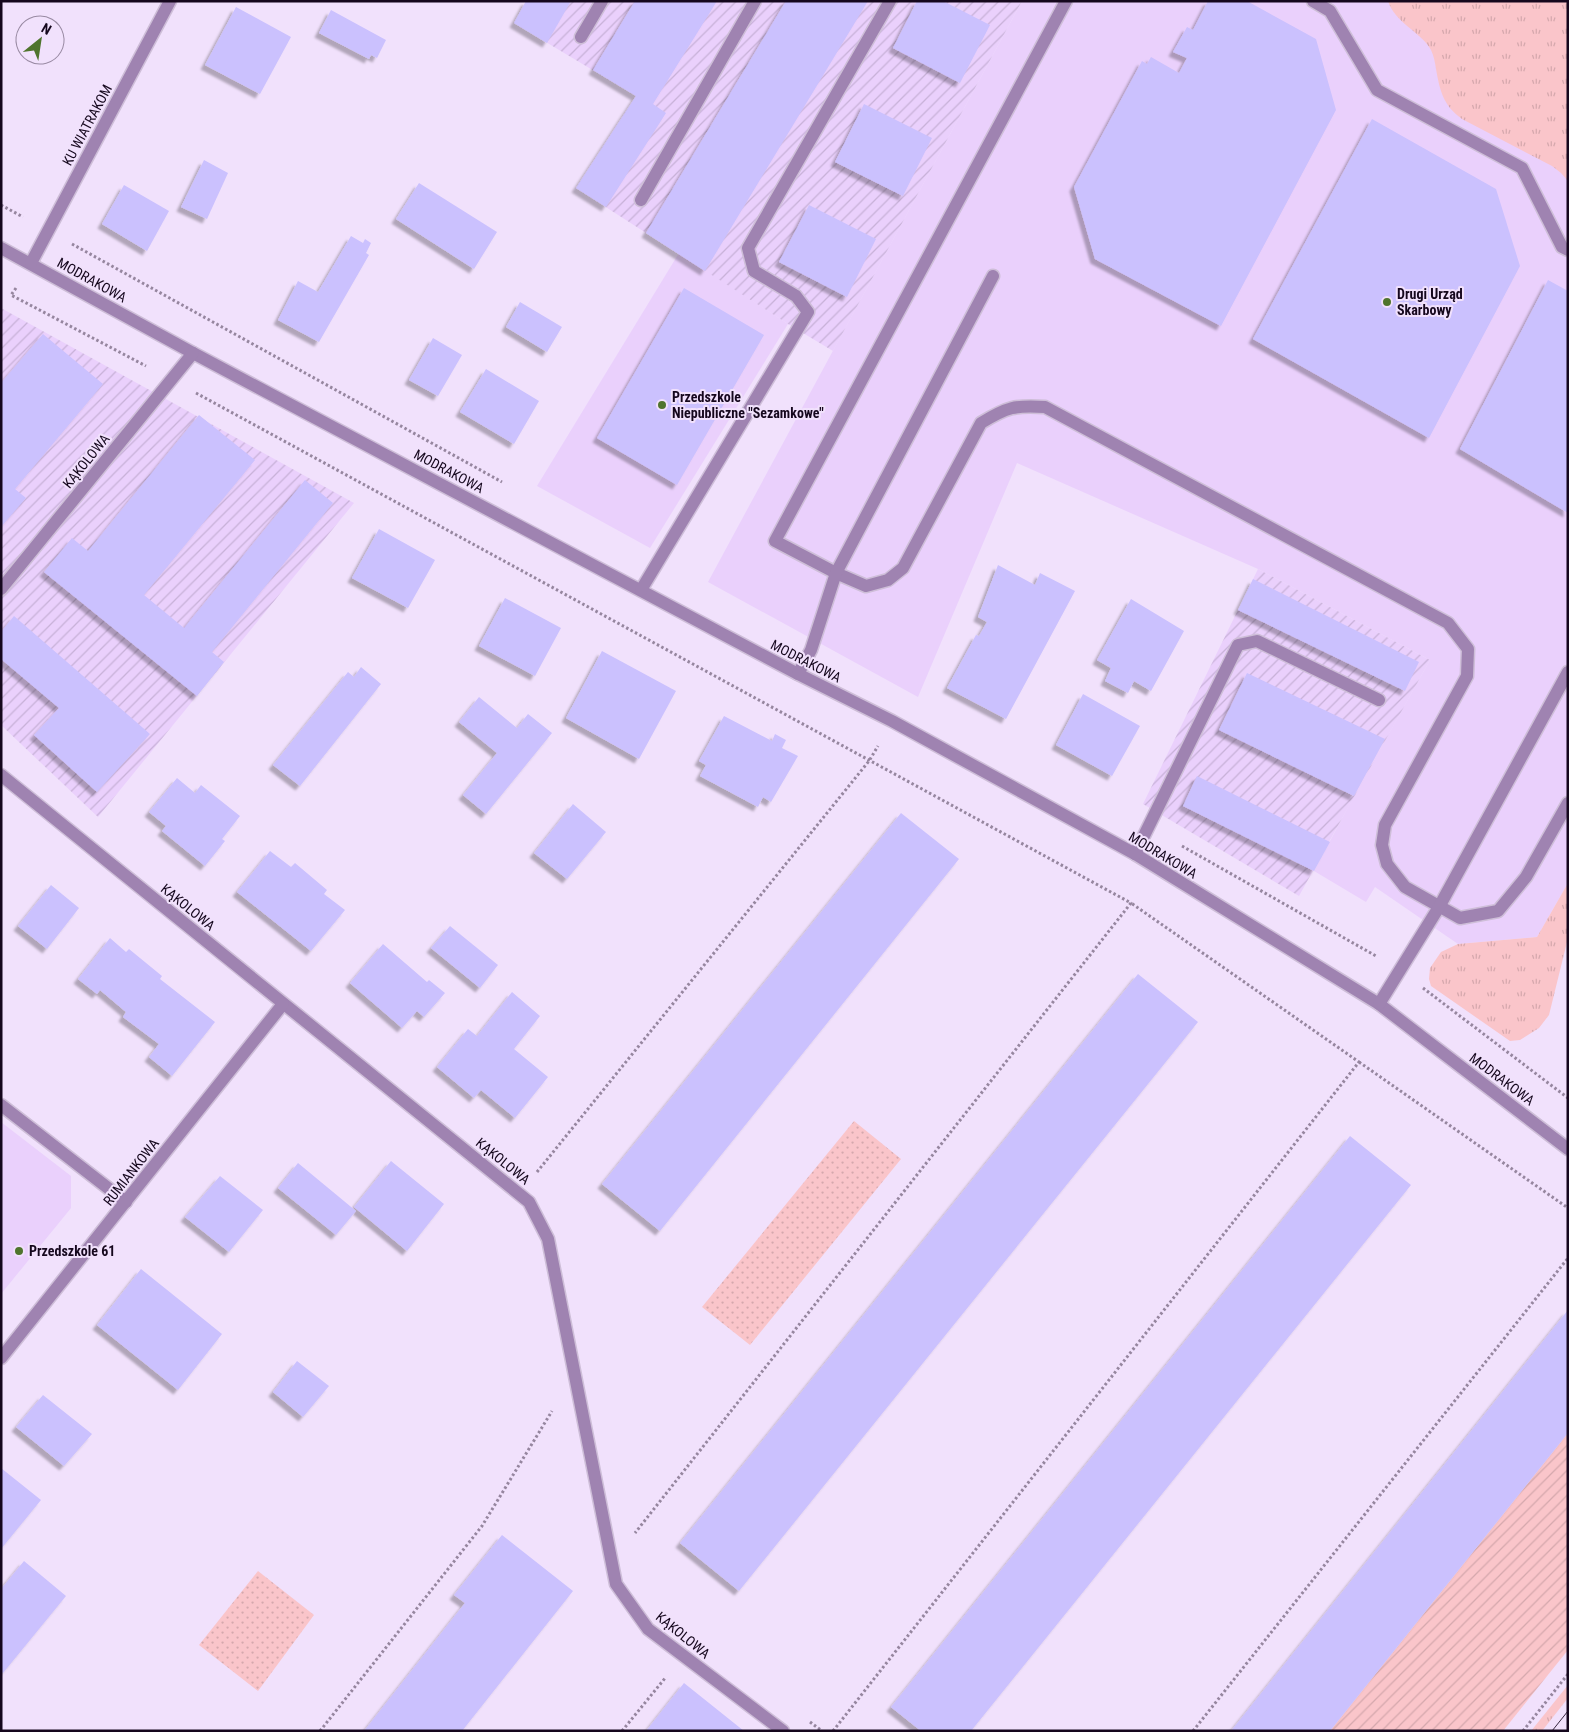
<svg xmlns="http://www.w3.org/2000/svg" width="1569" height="1732" font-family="'Roboto Condensed',sans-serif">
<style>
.built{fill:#ead0fc}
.industrial{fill:url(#industrial-furrows)}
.grass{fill:url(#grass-tufts)}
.park{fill:url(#park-dots)}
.garden{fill:url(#garden-furrows)}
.building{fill:#cbc1fe;filter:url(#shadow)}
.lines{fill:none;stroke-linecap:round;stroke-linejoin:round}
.minor-casing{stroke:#cebed8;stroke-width:15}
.path{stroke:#96869f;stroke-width:3;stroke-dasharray:2.5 2.5;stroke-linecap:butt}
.minor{stroke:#9f83b1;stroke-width:12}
.tram{stroke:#36283f;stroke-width:1}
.poi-dot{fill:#4f742d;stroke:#f1e1fc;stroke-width:2}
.labels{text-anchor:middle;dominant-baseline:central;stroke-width:4;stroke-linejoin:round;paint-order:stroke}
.street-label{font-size:14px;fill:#15071d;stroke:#f1e1fc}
.poi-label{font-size:14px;font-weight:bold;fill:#15071d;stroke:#f1e1fc;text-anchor:start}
</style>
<defs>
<pattern id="industrial-furrows" width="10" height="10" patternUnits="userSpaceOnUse" patternTransform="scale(1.25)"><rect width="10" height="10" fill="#ead0fc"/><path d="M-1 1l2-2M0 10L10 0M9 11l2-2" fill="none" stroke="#c8b1d8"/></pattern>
<pattern id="grass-tufts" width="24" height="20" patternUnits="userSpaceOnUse" patternTransform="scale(1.25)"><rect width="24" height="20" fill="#fac5ca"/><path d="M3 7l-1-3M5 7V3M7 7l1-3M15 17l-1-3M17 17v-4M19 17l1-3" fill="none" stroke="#d5a8ad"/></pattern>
<pattern id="park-dots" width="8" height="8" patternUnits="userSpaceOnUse" patternTransform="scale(1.25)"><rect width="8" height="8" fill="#fac5ca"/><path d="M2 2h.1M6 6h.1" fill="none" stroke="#d5a8ad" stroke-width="1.8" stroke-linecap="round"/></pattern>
<pattern id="garden-furrows" width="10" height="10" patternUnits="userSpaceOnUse" patternTransform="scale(1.25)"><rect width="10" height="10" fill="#fac5ca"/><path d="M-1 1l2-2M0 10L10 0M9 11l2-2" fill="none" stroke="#d5a8ad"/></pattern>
<filter id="shadow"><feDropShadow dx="-4.5" dy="4.5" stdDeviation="1" flood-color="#0004"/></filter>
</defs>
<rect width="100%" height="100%" fill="#f1e1fc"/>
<g class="built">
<path d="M 1022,1 L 1568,2 L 1568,883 L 1537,937 L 1458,944 L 1375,887 L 1366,902 L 1314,871 L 1354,796 L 1430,660 L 1258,569 L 1017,463 L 918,697 L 708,582 Z"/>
<path d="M 679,253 L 788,324 L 650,548 L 537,486 Z"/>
<path d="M 1,1122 L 71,1176 L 71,1208 L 1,1294 Z"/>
</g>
<g class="industrial">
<path d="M 526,1 L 1022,1 L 833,351 L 788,324 L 576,188 L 636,96 L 514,23 Z"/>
<path d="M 1,308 L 354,503 L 98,817 L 1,725 Z"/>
<path d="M 1258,569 L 1430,660 L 1299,896 L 1143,804 Z"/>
</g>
<g class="grass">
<path d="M 1388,1 L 1568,2 L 1568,181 L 1561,173 L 1552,166 L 1462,119 C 1443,105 1440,91 1436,69 C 1435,63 1434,56 1431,50 C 1420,31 1395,23 1388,1 Z"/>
<path d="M 1568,883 L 1568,938 L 1549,1015 L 1539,1028 L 1520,1040 L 1510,1041 L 1431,986 L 1429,979 L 1430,968 L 1441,952 L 1458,944 L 1537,937 Z"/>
<path d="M 1568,1685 L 1568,1698 L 1542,1731 L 1531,1731 Z"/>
</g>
<g class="park">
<path d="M 854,1121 L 901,1159 L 750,1345 L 702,1307 Z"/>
<path d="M 258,1571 L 314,1615 L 258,1691 L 199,1645 Z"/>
</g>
<path class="garden" d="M 1568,1433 L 1568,1650 L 1503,1731 L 1330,1731 Z"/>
<g class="building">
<path d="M 526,1 L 571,1 L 547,43 L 514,23 Z"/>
<path d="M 635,1 L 717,1 L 653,104 L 666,113 L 606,207 L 576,188 L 636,96 L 593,70 Z"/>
<path d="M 786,1 L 868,1 L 705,271 L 646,233 Z"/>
<path d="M 917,1 L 943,1 L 990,25 L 960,83 L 893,48 Z"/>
<path d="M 1208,1 L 1247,1 L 1316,39 L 1336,110 L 1221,326 L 1095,259 L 1074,187 L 1142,61 L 1147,64 L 1151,57 L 1179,73 L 1187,58 L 1173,52 L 1187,27 L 1193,30 Z"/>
<path d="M 236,7 L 291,37 L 260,94 L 205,65 Z"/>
<path d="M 331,10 L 386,40 L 377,58 L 371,55 L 369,59 L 319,33 Z"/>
<path d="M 864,104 L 932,138 L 903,196 L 835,162 Z"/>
<path d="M 1372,119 L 1496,189 L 1520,266 L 1429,438 L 1253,339 Z"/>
<path d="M 204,160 L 228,173 L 207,219 L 181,207 Z"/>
<path d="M 419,183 L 497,232 L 474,269 L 396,219 Z"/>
<path d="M 124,185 L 169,211 L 147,251 L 102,224 Z"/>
<path d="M 809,205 L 876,239 L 847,297 L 779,262 Z"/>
<path d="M 351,236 L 363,243 L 365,239 L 371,243 L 366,253 L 369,255 L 319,342 L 278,320 L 298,281 L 318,292 Z"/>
<path d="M 1548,280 L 1568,291 L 1568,513 L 1460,449 Z"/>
<path d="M 684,288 L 764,335 L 677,485 L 597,438 Z"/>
<path d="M 520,302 L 562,327 L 547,352 L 506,327 Z"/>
<path d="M 43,334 L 103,384 L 15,489 L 26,498 L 1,527 L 1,383 Z"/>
<path d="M 433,338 L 462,355 L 438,396 L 409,380 Z"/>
<path d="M 486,369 L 539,401 L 514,444 L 460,412 Z"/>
<path d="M 199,415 L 255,460 L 144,595 L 184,628 L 305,480 L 333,503 L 212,652 L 224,662 L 197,696 L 44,572 L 72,538 L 88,551 Z"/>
<path d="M 379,529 L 435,560 L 408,608 L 352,578 Z"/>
<path d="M 998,565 L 1035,585 L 1040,573 L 1075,591 L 1006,719 L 947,688 L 976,635 L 979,636 L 987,622 L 978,617 Z"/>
<path d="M 1253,579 L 1419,662 L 1405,691 L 1238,610 Z"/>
<path d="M 505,598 L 561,628 L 535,676 L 479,646 Z"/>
<path d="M 1131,599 L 1184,631 L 1151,691 L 1134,681 L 1128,693 L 1105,681 L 1111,668 L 1097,660 Z"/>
<path d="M 14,616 L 150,734 L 97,792 L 34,735 L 59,708 L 1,659 L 1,632 Z"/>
<path d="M 602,651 L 676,691 L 639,759 L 566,718 Z"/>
<path d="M 361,667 L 381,684 L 300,786 L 273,765 L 348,672 L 354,677 Z"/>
<path d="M 1247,673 L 1385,739 L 1354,796 L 1219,730 Z"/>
<path d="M 1083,694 L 1140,726 L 1112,776 L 1056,745 Z"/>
<path d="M 479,697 L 517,728 L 528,714 L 552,733 L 486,814 L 463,795 L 497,753 L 459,722 Z"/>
<path d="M 724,716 L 772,741 L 775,734 L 786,740 L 782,748 L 798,756 L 771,802 L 763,797 L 758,807 L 700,776 L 706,765 L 699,761 Z"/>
<path d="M 1197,776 L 1330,842 L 1314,871 L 1183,806 Z"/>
<path d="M 177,778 L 195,793 L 201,785 L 240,816 L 222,839 L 225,841 L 205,866 L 162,831 L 166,826 L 149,812 Z"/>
<path d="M 573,804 L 606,832 L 567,879 L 534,853 Z"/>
<path d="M 901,813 L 959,859 L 660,1231 L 602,1184 Z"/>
<path d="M 270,851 L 291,867 L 295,863 L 327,890 L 324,894 L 345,910 L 311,951 L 237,892 Z"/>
<path d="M 51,885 L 79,908 L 47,949 L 18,926 Z"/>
<path d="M 450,926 L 498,965 L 480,988 L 431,948 Z"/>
<path d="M 110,938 L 126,952 L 129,949 L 162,976 L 160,979 L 215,1022 L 172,1076 L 149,1057 L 159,1044 L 123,1017 L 126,1012 L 100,990 L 97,994 L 78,979 Z"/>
<path d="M 383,944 L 427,982 L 429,980 L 445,993 L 424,1017 L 417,1011 L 402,1028 L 350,983 Z"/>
<path d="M 1138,974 L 1198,1022 L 739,1591 L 680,1543 Z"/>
<path d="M 512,992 L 540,1016 L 514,1049 L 548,1077 L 515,1118 L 481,1090 L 474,1098 L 437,1067 L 468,1029 L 477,1036 Z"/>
<path d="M 1350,1136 L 1411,1185 L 971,1731 L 921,1731 L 891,1707 Z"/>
<path d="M 391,1161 L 444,1204 L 407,1251 L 354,1207 Z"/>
<path d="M 298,1163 L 356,1211 L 336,1235 L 278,1188 Z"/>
<path d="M 220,1176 L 263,1210 L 229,1252 L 185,1217 Z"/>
<path d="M 141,1269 L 222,1334 L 178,1390 L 97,1325 Z"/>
<path d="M 1568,1310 L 1568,1433 L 1330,1731 L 1231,1731 Z"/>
<path d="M 297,1361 L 329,1386 L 303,1417 L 273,1392 Z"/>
<path d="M 43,1395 L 92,1434 L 64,1466 L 16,1427 Z"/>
<path d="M 1,1468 L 41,1500 L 1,1549 Z"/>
<path d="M 502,1535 L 573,1591 L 462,1731 L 364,1731 L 465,1603 L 454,1595 Z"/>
<path d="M 24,1561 L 66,1596 L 3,1673 L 1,1672 L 1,1589 Z"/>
<path d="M 684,1683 L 744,1731 L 646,1731 Z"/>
</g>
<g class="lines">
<defs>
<g id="minor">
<path d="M 1066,1 L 775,541 L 836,573 L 866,586 L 888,580 L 903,568 L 981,423 C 1007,407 1015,405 1045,407 L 1448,623 L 1468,649 L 1467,676 L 1385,825 L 1382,845 L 1387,864 L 1405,887 L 1460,918 L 1498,911 L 1526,877 L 1568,803"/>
<path d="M 1313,1 L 1330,11 L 1377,90 L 1522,168 L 1562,247 L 1568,250"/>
<path d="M 581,37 L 602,1"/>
<path d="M 641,200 L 755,1"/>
<path d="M 1,248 L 193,353 L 798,674 L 892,721 L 1135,854 L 1379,1004 L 1568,1149"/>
<path d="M 31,263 L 170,1"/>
<path d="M 1,589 L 193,353"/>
<path d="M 641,590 L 808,312 L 796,296 L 754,271 L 748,248 L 890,1"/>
<path d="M 798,674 L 811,650 L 836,573 L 993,276"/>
<path d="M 1,775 L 529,1202 L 548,1239 L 616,1584 L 648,1629 L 783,1731"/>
<path d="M 1135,854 L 1238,645 L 1257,641 L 1379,700"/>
<path d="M 1379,1004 L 1439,907 L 1568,672"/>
<path d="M 1,1105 L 126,1202"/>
<path d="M 1,1358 L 283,1004"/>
</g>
</defs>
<use href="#minor" class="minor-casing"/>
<g class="path">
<path d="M 1,205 L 23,217"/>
<path d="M 72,244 L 502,482"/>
<path d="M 16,288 L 11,295 L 146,366"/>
<path d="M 196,393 L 1131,903 L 635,1533"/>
<path d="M 1182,846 L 1376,956"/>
<path d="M 1423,988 L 1568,1098"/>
<path d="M 1359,1062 L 1568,1208"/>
<path d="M 537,1172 L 869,761 L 878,746"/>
<path d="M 810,1722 L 822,1731"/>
<path d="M 320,1731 L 482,1526 L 552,1411"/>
<path d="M 622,1731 L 666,1677"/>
<path d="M 833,1731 L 1359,1062 L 1131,903"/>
<path d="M 1193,1731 L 1568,1258"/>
<path d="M 1523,1731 L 1568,1674"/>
</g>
<use href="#minor" class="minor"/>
<path class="tram" d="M 1552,1731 L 1568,1711"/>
</g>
<g class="poi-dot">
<circle cx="1387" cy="302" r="5"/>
<circle cx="662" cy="405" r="5"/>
<circle cx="19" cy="1251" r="5"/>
</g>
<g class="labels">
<g class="street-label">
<text transform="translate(87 125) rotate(-62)">KU WIATRAKOM</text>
<text transform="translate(92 280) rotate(29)">MODRAKOWA</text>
<text transform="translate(86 461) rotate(-51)">KĄKOLOWA</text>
<text transform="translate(449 471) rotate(28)">MODRAKOWA</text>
<text transform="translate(806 661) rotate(27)">MODRAKOWA</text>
<text transform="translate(1163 855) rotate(31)">MODRAKOWA</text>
<text transform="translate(188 907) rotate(39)">KĄKOLOWA</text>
<text transform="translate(1502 1079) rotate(37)">MODRAKOWA</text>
<text transform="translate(503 1161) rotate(39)">KĄKOLOWA</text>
<text transform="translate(131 1172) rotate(-52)">RUMIANKOWA</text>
<text transform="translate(683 1635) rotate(39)">KĄKOLOWA</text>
</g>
<g class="poi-label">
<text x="1397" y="294">Drugi Urząd<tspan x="1397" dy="16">Skarbowy</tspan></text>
<text x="672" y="397">Przedszkole<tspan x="672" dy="16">Niepubliczne "Sezamkowe"</tspan></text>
<text x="29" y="1251">Przedszkole 61</text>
</g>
</g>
<rect width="1569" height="1732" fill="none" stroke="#15071d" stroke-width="5"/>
<g transform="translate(40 40) rotate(30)"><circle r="24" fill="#f1e1fc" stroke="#998aa3"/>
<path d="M0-4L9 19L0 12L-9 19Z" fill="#4f742d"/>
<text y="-8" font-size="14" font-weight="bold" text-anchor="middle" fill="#15071d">N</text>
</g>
</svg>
